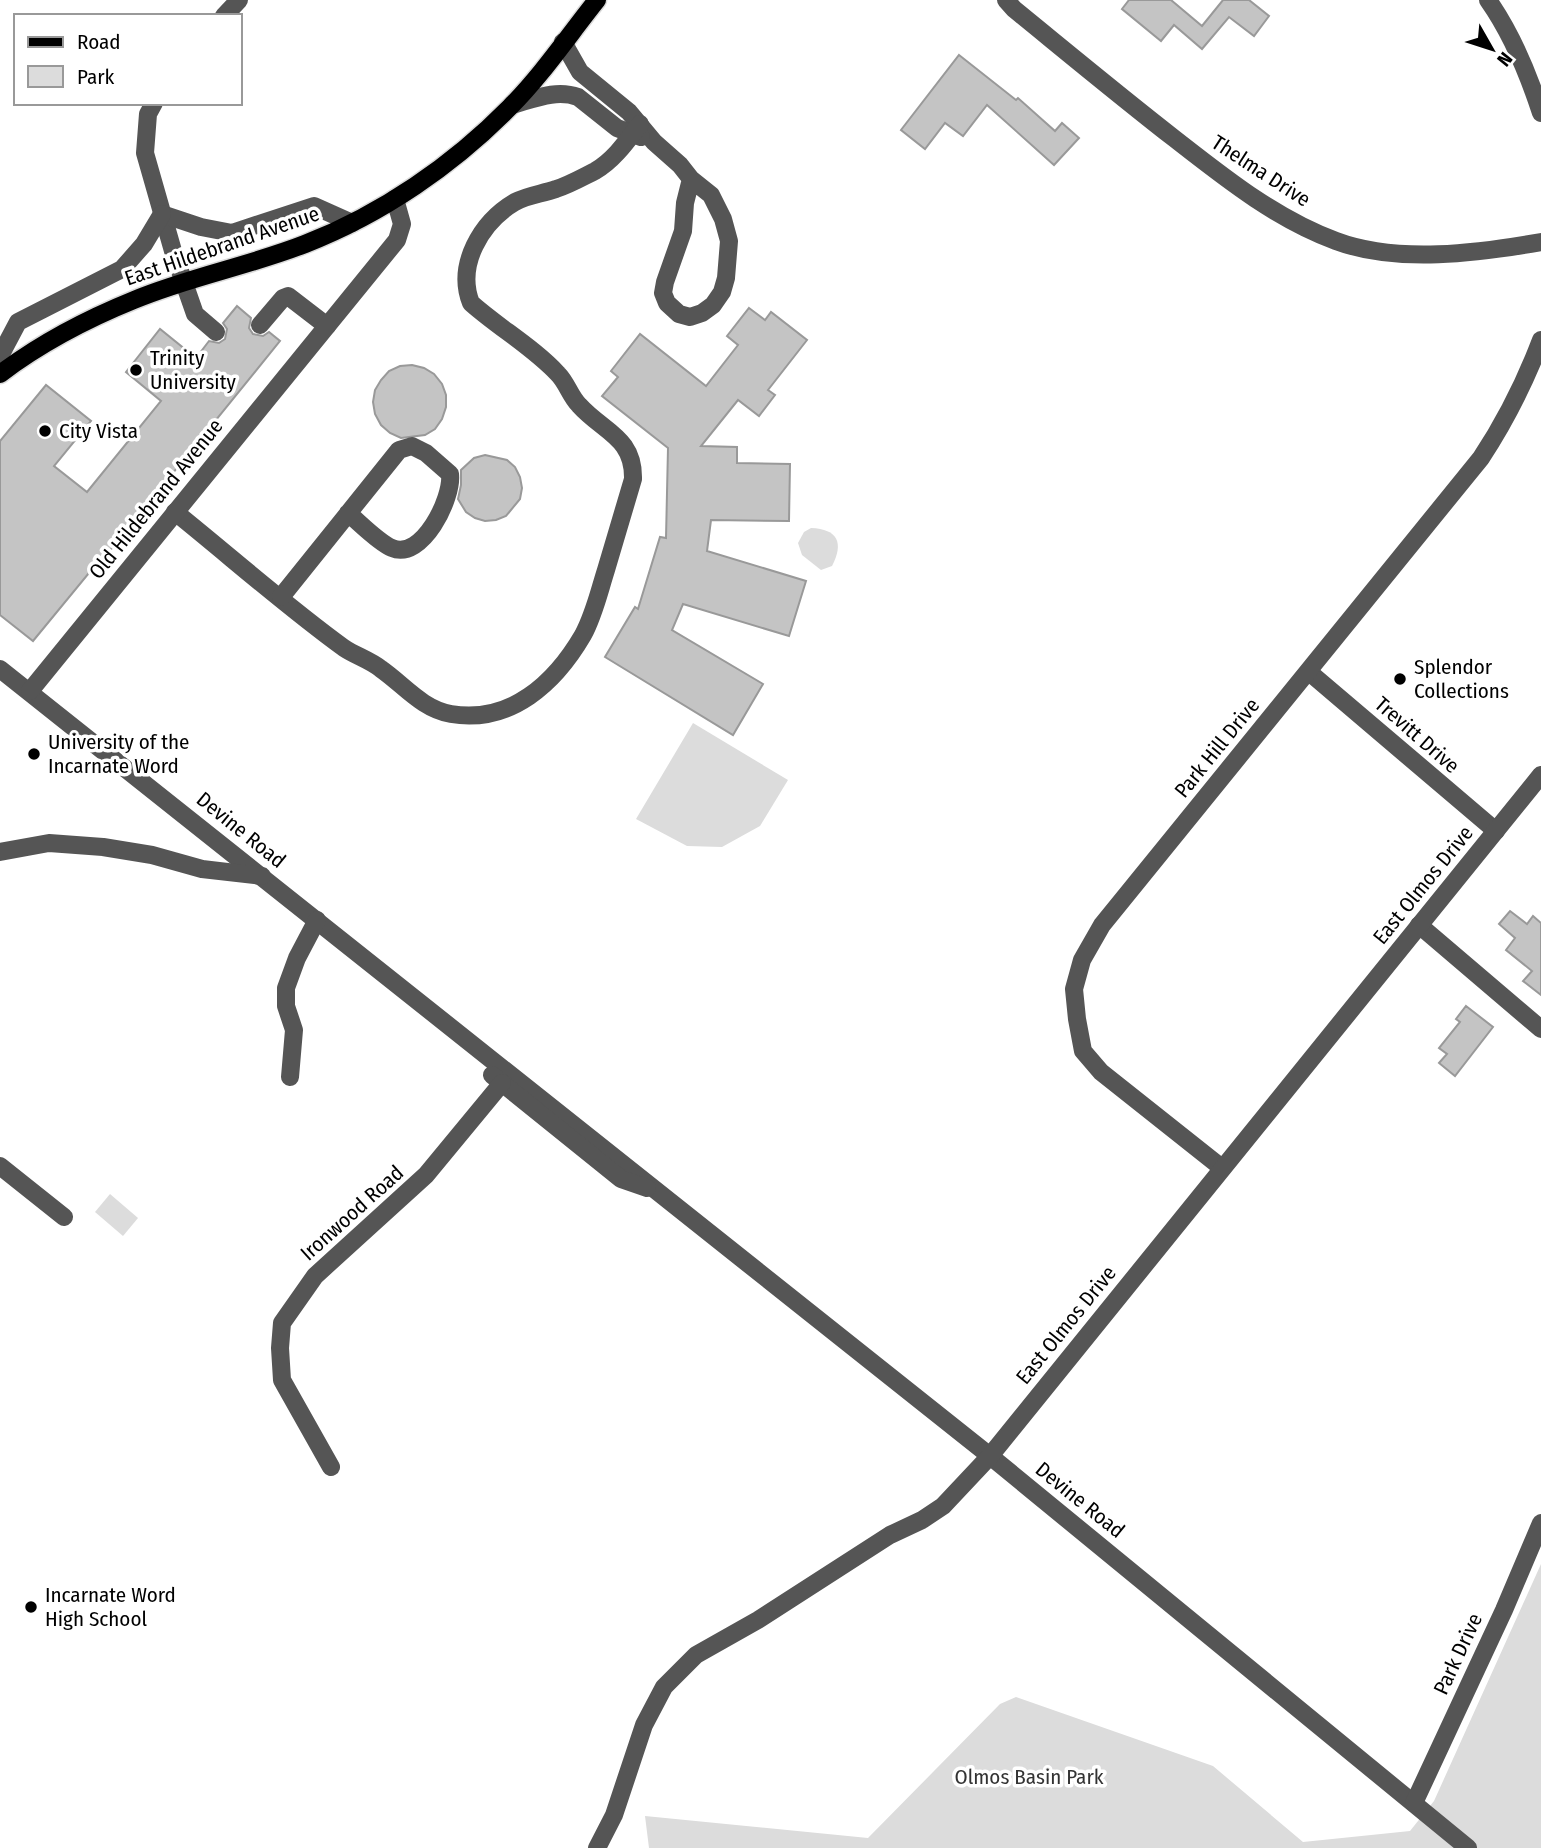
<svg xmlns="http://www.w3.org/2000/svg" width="1541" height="1848" font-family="'Fira Sans Condensed',sans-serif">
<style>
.green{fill:#dcdcdc}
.building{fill:#c4c4c4;stroke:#999;stroke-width:2}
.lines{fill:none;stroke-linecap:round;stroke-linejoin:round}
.major-casing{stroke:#dbdbdb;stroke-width:21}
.minor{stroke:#555;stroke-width:18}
.major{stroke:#000;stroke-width:18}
.poi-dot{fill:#000;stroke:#fff;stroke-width:2.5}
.labels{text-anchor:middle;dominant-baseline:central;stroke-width:7;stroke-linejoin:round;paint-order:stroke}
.street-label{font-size:21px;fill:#000;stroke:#fff}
.poi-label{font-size:21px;fill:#000;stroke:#fff;text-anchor:start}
.park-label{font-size:21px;fill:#333;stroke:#fff}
</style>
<rect width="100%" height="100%" fill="#fff"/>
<g class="green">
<path d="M 811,528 C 838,529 844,543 832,566 L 821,570 L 802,555 L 798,543 L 804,532 Z"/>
<path d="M 693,723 L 788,780 L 760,826 L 722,847 L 687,846 L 636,819 Z"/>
<path d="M 110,1194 L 138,1218 L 123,1236 L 95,1212 Z"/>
<path d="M 1541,1564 L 1541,1848 L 649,1848 L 645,1816 L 868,1838 L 1000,1704 L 1016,1697 L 1213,1766 L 1303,1842 L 1410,1831 L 1434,1801 Z"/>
</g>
<g class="building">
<path d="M 1129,0 L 1171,0 L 1202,26 L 1223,0 L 1249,0 L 1269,16 L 1254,36 L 1229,17 L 1202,49 L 1174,25 L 1161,41 L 1122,9 Z"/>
<path d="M 959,55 L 1016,100 L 1018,98 L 1055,131 L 1062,123 L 1079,138 L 1054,165 L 987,105 L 963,136 L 945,123 L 925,149 L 901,130 Z"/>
<path d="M 237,306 L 251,318 L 249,328 L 253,334 L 263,336 L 269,332 L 280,341 L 95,569 L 93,568 L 33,641 L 0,615 L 0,441 L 46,385 L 91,421 L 54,466 L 87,492 L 161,401 L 126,372 L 160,329 L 196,358 L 209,341 L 219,343 L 225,339 L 227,329 L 223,323 Z"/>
<path d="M 749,308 L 765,320 L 771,312 L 807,340 L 768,390 L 775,395 L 759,416 L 738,400 L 701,446 L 737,447 L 737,463 L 790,464 L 789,521 L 711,520 L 707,551 L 806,581 L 789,636 L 683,604 L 672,630 L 763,684 L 733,735 L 605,657 L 635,607 L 638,609 L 660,537 L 666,538 L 668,448 L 602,396 L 618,377 L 611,371 L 640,334 L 706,386 L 738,345 L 727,336 Z"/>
<path d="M 412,365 L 424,368 L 434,374 L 442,384 L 446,395 L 446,407 L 442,419 L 435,429 L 425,435 L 401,438 L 390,433 L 381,425 L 375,414 L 373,402 L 375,390 L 381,380 L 389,371 L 400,366 Z"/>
<path d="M 485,455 L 507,460 L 515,467 L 520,477 L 522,488 L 520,499 L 506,516 L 496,520 L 485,521 L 475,518 L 466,512 L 458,499 L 461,485 L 461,470 L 474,458 Z"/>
<path d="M 1510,911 L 1527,924 L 1533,916 L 1541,923 L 1541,995 L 1523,981 L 1532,971 L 1506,950 L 1515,938 L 1499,924 Z"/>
<path d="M 1466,1006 L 1493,1027 L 1455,1076 L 1439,1063 L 1447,1054 L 1439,1048 L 1460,1022 L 1456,1019 Z"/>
</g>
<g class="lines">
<defs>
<path id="major" d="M 0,374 C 41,343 87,319 134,300 C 189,277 249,266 305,244 C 382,214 453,165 510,107 C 542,75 569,35 597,0"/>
</defs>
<use href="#major" class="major-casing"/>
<g class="minor">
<path d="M 1006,0 L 1014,9 C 1068,53 1121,97 1175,139 C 1225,178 1276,219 1336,241 C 1397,264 1479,253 1541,242"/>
<path d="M 1488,0 C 1512,34 1528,73 1541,113"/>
<path d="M 224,16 L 239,0"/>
<path d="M 563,42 L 580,72 L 629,112 L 654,142 L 680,165 L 691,179 L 711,195 L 723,219 L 729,241 L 726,278 L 722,292 L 713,305 L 702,313 L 690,317 L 679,314 L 667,303 L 663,293 L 665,282 L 683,231 L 685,203 L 691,179"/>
<path d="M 154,103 L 148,114 L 145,153 L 173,251 L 195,314 L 216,332"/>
<path d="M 512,105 C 534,99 556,89 578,97 L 617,128 L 641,137"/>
<path d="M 162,214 L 201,227 L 232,233 L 314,206 L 352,223"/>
<path d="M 260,325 L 283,298 L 288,296 L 327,326"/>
<path d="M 0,356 L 18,322 L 122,269 L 144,244 L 162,214"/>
<path d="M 175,512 C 231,557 286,606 344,648 C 356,656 370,660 381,669 C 404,685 422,709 451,714 C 511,724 555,683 583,635 C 594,615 599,592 606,570 C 615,540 624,509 633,479 C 634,437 603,432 579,405 C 570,396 567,383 558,374 C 533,347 499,328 471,303 C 456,265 481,222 515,202 C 528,195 542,194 556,189 C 569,185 583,177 595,171 C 614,160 627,141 640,124"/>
<path d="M 281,597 L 399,450 L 412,446 L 426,453 L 450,474 C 453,498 422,561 392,548 C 378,542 360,523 348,513"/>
<path d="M 0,669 L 990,1456 L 1468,1848"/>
<path d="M 1309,672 L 1496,831"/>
<path d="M 30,691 L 397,240 L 402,224 L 395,199"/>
<path d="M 0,852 L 49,843 L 103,847 L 152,855 L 202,869 L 262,876"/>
<path d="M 1419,925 L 1541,1029"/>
<path d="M 492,1075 L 621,1179 L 647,1188"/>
<path d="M 290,1077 L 294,1030 L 286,1006 L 286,988 L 297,958 L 317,920"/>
<path d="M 0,1166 L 64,1217"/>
<path d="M 1222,1168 L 1101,1072 L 1083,1051 L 1077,1019 L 1074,989 L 1082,960 L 1102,925 L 1481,458 C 1506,420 1525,382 1541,340"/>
<path d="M 331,1467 L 282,1380 L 280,1348 L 282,1323 L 315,1276 L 426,1175 L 502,1083"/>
<path d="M 1414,1803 L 1504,1610 L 1541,1523"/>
<path d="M 597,1848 L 614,1815 L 644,1725 L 664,1687 L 696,1655 L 758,1620 L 890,1535 L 922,1520 L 943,1506 L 990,1456 L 1541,775"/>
</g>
<use href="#major" class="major"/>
</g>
<g class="poi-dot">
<circle cx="136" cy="370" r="7"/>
<circle cx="45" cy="431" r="7"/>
<circle cx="1400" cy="679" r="7"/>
<circle cx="34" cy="754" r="7"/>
<circle cx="31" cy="1607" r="7"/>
</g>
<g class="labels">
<g class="street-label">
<text transform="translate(1261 171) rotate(33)">Thelma Drive</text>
<text transform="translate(222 246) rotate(-19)">East Hildebrand Avenue</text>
<text transform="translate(156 499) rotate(-51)">Old Hildebrand Avenue</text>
<text transform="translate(1417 735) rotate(41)">Trevitt Drive</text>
<text transform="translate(1217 748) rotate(-51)">Park Hill Drive</text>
<text transform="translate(241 830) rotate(39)">Devine Road</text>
<text transform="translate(1423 885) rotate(-51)">East Olmos Drive</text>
<text transform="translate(352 1213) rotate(-42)">Ironwood Road</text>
<text transform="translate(1066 1325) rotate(-51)">East Olmos Drive</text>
<text transform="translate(1080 1500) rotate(39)">Devine Road</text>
<text transform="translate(1458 1654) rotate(-65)">Park Drive</text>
</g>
<g class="poi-label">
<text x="150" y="358">Trinity<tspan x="150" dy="24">University</tspan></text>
<text x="59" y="431">City Vista</text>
<text x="1414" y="667">Splendor<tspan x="1414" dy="24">Collections</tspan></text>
<text x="48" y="742">University of the<tspan x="48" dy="24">Incarnate Word</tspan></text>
<text x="45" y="1595">Incarnate Word<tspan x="45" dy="24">High School</tspan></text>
</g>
<g class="park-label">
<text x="1029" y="1777">Olmos Basin Park</text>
</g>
</g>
<rect x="14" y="14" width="228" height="91" fill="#ffffff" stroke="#999999" stroke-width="2"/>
<rect x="28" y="37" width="35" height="10" fill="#000000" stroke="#999999" stroke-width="2"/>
<text x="77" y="49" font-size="21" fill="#000000">Road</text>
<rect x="28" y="66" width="35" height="21" fill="#dcdcdc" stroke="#999999" stroke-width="2"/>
<text x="77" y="84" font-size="21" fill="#000000">Park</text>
<g transform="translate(1492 49) rotate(129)" stroke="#ffffff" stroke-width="5" paint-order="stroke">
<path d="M0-5L12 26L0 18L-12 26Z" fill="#000000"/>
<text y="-10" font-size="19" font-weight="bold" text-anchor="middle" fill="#000000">N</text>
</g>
</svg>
